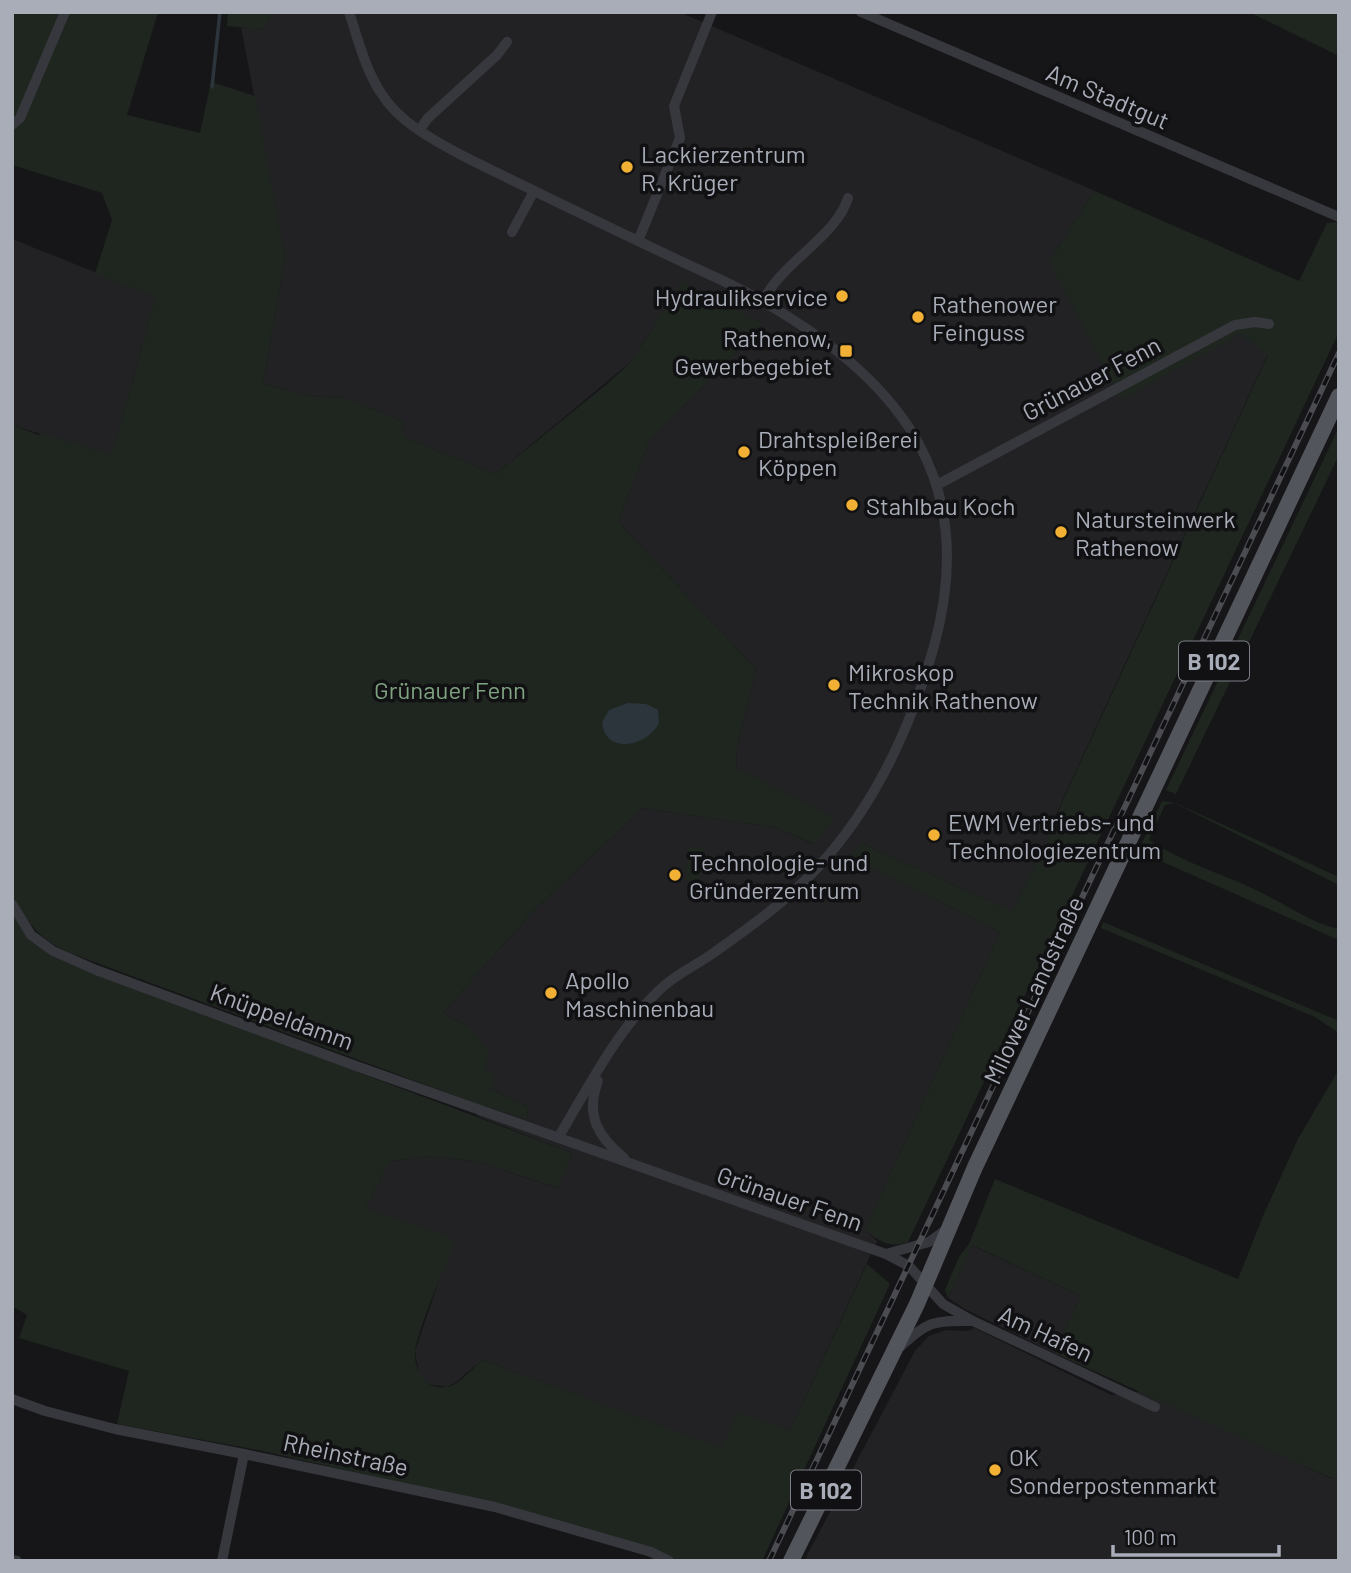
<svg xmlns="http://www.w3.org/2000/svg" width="1351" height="1573" font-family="Barlow,sans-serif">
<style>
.built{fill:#222225}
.green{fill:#1e261f}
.water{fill:#2c353c}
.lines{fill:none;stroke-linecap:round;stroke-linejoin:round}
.stream{stroke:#2c353c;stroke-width:3.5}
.minor{stroke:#37383d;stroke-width:10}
.primary{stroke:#53555c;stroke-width:16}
.rail-casing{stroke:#4a4c52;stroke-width:6}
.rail{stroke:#111113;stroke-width:3.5;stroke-dasharray:10;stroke-linecap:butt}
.poi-dot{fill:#f2b134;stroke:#111113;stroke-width:2.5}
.labels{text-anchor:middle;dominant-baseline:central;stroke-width:7;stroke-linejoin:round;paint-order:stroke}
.shield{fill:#111113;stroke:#7b7e86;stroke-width:2}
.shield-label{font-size:23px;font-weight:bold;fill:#a8adb8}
.street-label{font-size:24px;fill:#a8adb8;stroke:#111113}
.poi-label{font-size:24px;fill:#a8adb8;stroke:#111113;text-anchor:start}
.park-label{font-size:24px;fill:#7fa381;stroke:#111113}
</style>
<rect width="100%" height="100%" fill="#161618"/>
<g class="built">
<path d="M 273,12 L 679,12 L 1095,191 L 1049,261 L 1240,334 L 1268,354 L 1125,664 L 1053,821 L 1056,823 L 1012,911 L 861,843 L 852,857 L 1000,932 L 865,1230 L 877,1241 L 790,1431 L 723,1449 L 482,1360 L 455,1383 L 447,1387 L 427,1384 L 419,1375 L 415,1351 L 446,1260 L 454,1245 L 370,1210 L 367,1206 L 390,1161 L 430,1156 L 479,1162 L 557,1188 L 572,1153 L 477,1116 L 480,1105 L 527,1119 L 528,1107 L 491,1089 L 485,1067 L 468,1027 L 443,1013 L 533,911 L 643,808 L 774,827 L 814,844 L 756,777 L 736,771 L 737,747 L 756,669 L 618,522 L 649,442 L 763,324 L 659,317 L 633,360 L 496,474 L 404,437 L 403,421 L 344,398 L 309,396 L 263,384 L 285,257 L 241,27 L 263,29 Z"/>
<path d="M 12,239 L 155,296 L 133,382 L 111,456 L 12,425 Z"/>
<path d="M 971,1245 L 1081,1296 L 1054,1353 L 965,1309 L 948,1298 Z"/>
<path d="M 975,1328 L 1111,1395 L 1138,1392 L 1140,1389 L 1332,1479 L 1339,1478 L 1339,1561 L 804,1561 L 915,1351 L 929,1336 L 947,1330 L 967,1331 Z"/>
</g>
<g class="green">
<path d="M 12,12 L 61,12 L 17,118 L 12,122 Z"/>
<path d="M 69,12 L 158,12 L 127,115 L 200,133 L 211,82 L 255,96 L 285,257 L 263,384 L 309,396 L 344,398 L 403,421 L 404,437 L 496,474 L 607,384 L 633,360 L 681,281 L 763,324 L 649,442 L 618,522 L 756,669 L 737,747 L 736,770 L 756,777 L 834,818 L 815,844 L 774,827 L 643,808 L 533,911 L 443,1013 L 468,1027 L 489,1050 L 485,1067 L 495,1075 L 491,1089 L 528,1107 L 527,1119 L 480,1105 L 70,953 C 39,939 28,924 12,895 L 12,425 L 39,435 L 42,433 L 111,455 L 133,382 L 155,296 L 95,274 L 112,220 L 102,193 L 12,165 L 12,131 L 22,121 Z"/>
<path d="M 228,12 L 273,12 L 263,29 L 227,26 Z"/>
<path d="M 1249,12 L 1339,12 L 1339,56 Z"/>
<path d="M 1095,191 L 1299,281 L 1327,223 L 1339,222 L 1339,332 L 908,1242 C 891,1249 878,1241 865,1230 L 1000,932 L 851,857 L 861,843 L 1012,911 L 1055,824 L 1053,822 L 1268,355 L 1240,334 L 1121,400 L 1049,261 Z"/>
<path d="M 1339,427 L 1339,455 L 1176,794 L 1166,790 Z"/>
<path d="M 1162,801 L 1175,803 L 1339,877 L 1339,885 L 1174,803 L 1165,805 L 1149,840 C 1182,862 1220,873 1256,890 C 1284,903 1308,922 1339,929 L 1339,940 L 1138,851 Z"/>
<path d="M 689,847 L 704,849 L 700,882 L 685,880 Z"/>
<path d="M 12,914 L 48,954 L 66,962 L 572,1153 L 558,1188 L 479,1162 L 430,1156 L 390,1161 L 367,1206 L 370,1210 L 449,1237 L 455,1245 C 446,1261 415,1337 415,1353 C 415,1372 425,1390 447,1387 C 459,1385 473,1368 482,1360 L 722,1448 L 738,1412 L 790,1431 L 867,1264 L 890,1284 L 762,1561 L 678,1561 L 652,1549 L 498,1505 L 258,1450 L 117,1424 L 129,1371 L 19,1338 L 27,1315 L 12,1306 Z"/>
<path d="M 1103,922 L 1339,1021 L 1339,1033 L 1315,1017 L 1101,928 Z"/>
<path d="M 1339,1069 L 1339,1478 L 1333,1479 L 1054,1353 L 1081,1296 L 972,1245 L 948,1298 L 945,1290 L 959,1257 L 969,1244 L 995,1179 L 1238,1279 L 1263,1216 L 1298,1139 Z"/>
</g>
<path class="water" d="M 628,703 L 646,704 L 658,710 L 659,723 C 648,746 605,756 602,722 L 609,710 Z"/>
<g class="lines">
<path class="stream" d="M 212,87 L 220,12"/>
<g class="minor">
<path d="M 349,12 C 358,39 365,69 381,93 C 399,123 437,142 467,158 C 536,192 604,225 674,258 C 705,273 738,286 767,304 C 904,383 979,484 934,646 C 911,727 876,804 819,866 C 788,900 749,928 712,954 C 696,965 679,973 665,985 C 620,1024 588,1088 558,1138"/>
<path d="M 861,12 L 1339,217"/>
<path d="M 12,125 L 20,118 L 65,12"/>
<path d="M 420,130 L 427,119 L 497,55 L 507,42"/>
<path d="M 512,232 L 534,191"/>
<path d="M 638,241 L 680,138 L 674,106 L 712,12"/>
<path d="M 763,301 C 783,261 836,237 848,198"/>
<path d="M 937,485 L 1235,325 L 1255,322 L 1269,324"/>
<path d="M 12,904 L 31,935 L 53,951 L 96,970 L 356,1066 L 886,1254 L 909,1266 L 943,1304 L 973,1321 L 1155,1407"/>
<path d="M 598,1081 C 585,1115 598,1137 624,1158"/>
<path d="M 886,1254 L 929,1242 L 947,1229"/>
<path d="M 900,1347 C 928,1322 932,1320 970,1321"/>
<path d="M 12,1399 L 45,1411 L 115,1429 L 244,1454 L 495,1507 L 651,1552 L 669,1561"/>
<path d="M 12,1560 L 17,1561"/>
<path d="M 222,1561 L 244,1454"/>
</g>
<path class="primary" d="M 791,1561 L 917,1304 L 975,1167 L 1339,396"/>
<defs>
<path id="rail" d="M 769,1561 L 1339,353"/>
</defs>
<use href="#rail" class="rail-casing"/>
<use href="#rail" class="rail"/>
</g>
<g class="poi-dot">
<circle cx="627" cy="167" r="7"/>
<circle cx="842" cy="296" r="7"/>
<circle cx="918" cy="317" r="7"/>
<rect x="839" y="344" width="14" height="14" rx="3.5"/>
<circle cx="744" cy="452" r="7"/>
<circle cx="852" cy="505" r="7"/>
<circle cx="1061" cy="532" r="7"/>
<circle cx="834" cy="685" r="7"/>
<circle cx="934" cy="835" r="7"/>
<circle cx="675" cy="875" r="7"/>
<circle cx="551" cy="993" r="7"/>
<circle cx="995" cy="1470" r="7"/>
</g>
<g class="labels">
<g class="shield">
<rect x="1179" y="641.5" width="70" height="39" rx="5"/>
<rect x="791" y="1470.5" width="70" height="39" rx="5"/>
</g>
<g class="shield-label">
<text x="1214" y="661">B 102</text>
<text x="826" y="1490">B 102</text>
</g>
<g class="street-label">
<text transform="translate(1108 96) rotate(23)">Am Stadtgut</text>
<text transform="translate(1091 378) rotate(-28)">Grünauer Fenn</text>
<text transform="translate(1033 990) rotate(-65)">Milower Landstraße</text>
<text transform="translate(282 1016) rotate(20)">Knüppeldamm</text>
<text transform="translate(790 1198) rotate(19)">Grünauer Fenn</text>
<text transform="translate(1046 1333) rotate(25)">Am Hafen</text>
<text transform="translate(346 1454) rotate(12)">Rheinstraße</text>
</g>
<g class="poi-label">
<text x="641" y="153">Lackierzentrum<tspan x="641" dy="28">R. Krüger</tspan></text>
<text x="828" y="296" text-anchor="end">Hydraulikservice</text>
<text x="932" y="303">Rathenower<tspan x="932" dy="28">Feinguss</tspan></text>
<text x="832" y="337" text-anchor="end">Rathenow,<tspan x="832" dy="28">Gewerbegebiet</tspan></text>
<text x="758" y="438">Drahtspleißerei<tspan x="758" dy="28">Köppen</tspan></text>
<text x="866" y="505">Stahlbau Koch</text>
<text x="1075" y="518">Natursteinwerk<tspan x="1075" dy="28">Rathenow</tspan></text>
<text x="848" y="671">Mikroskop<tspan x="848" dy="28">Technik Rathenow</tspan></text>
<text x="948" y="821">EWM Vertriebs- und<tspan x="948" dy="28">Technologiezentrum</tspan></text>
<text x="689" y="861">Technologie- und<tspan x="689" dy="28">Gründerzentrum</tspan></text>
<text x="565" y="979">Apollo<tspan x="565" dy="28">Maschinenbau</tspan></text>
<text x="1009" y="1456">OK<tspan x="1009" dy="28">Sonderpostenmarkt</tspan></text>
</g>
<g class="park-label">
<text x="450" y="689">Grünauer Fenn</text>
</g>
</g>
<rect width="1351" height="1573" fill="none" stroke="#a8adb8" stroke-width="28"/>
<path d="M1113 1545v10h166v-10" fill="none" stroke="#a8adb8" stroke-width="3.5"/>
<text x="1124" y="1545" font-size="21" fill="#a8adb8" stroke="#111113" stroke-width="5" paint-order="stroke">100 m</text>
</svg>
